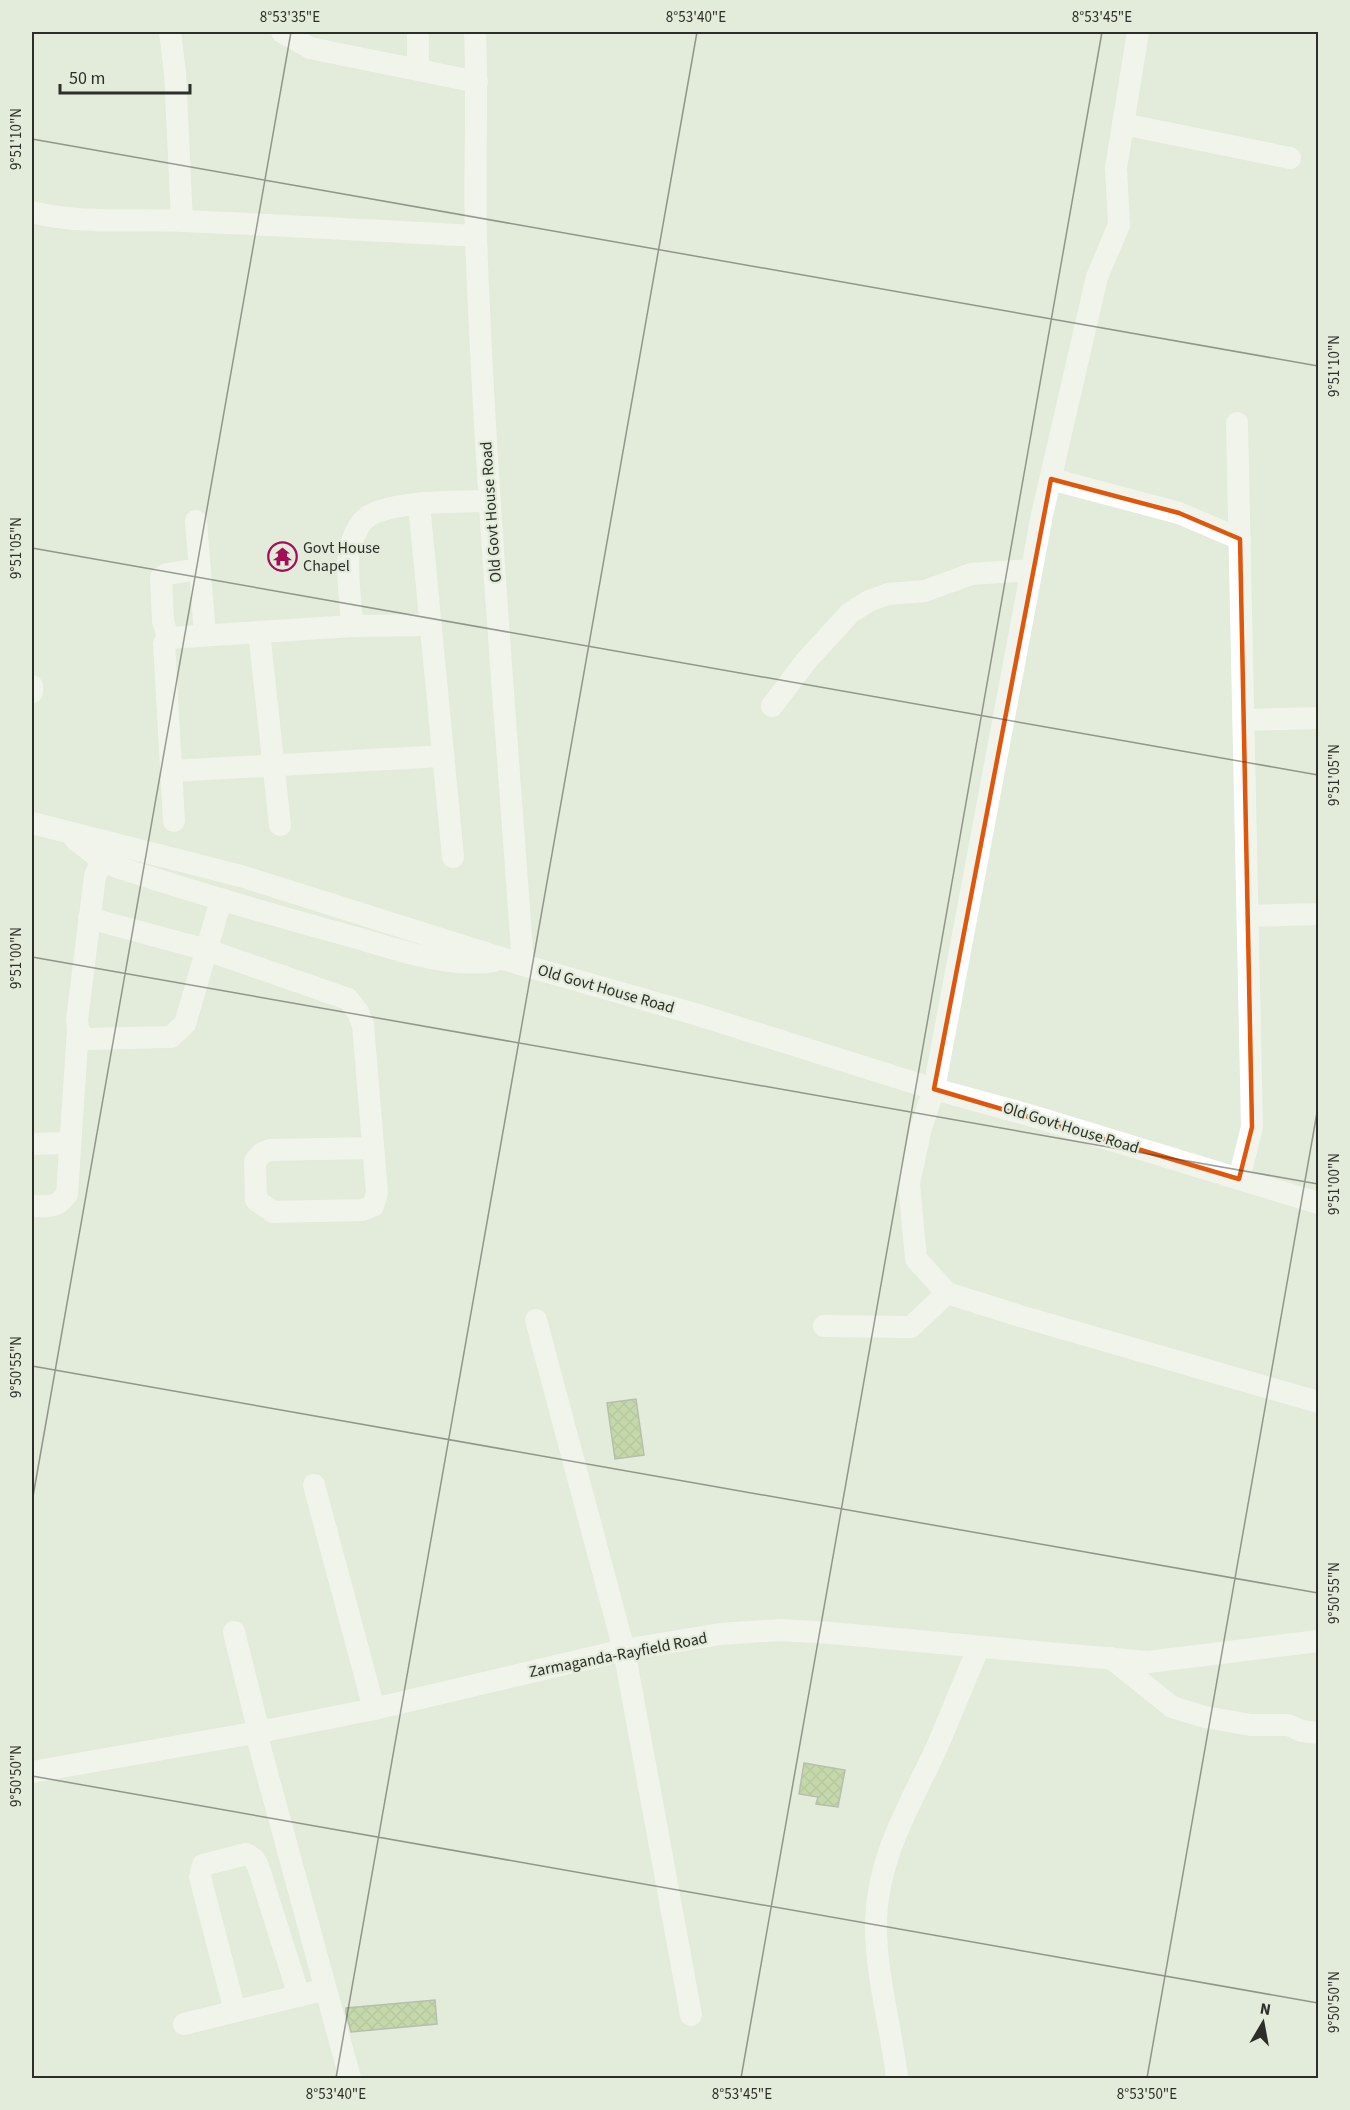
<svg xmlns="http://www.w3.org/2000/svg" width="1350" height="2110" font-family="'Source Sans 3',sans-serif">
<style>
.building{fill:url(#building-cross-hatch);stroke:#818879;stroke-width:1.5}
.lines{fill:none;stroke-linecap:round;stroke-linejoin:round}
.minor{stroke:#fff;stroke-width:22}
.marked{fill:none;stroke:#df570d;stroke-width:4.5;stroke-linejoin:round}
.ticks{fill:none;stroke:#2c2f29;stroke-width:1.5;stroke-opacity:0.45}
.labels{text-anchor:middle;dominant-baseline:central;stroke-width:4.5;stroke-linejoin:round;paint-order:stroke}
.street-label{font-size:16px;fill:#2c2f29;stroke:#e3ebda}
.poi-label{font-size:16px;fill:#2c2f29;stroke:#e3ebda;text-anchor:start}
.neatline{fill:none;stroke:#2c2f29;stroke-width:2}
.ticks-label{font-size:15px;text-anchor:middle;fill:#2c2f29}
</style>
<defs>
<pattern id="building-cross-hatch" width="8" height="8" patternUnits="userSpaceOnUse" patternTransform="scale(1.5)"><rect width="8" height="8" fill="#9fc170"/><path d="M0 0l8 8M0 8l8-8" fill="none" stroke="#829d5c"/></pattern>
</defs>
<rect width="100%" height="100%" fill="#e3ebda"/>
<g class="building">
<path d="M 636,1399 L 644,1455 L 615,1459 L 607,1403 Z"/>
<path d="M 804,1763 L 845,1770 L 838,1807 L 816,1804 L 818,1797 L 799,1794 Z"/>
<path d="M 435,2000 L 437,2024 L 351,2032 L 346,2013 L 346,2008 Z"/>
</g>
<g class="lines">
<g class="minor">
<path d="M 170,32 L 175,73 L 182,221"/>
<path d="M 282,32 L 310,48 L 477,82"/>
<path d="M 475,32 C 478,100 474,169 476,238 C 485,481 506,723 523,965 L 695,1014 L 934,1089 L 1029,1115 L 1318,1203"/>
<path d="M 1138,32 L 1116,168 L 1119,225 L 1097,277 L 1042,515 L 934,1089 L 921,1128 L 909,1183 L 916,1259 L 947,1293 L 1020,1316 L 1318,1402"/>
<path d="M 418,69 L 418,32"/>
<path d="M 1123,124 L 1290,158"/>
<path d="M 32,212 C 83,225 133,218 185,221 C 282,225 379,231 476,236"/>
<path d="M 1237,423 L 1252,1127 L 1239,1179"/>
<path d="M 1051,479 L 1179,513 L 1240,539"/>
<path d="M 419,504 L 453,857"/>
<path d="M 196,521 L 205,635"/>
<path d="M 352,626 C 351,608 346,566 349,551 C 352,541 357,525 366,518 C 389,500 460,502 490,501"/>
<path d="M 259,632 L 280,825"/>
<path d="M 168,638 L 163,621 L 161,578 L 167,574 L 199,569"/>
<path d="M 32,692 L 32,686"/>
<path d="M 772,706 L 806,661 L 850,613 L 869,601 L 888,594 L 925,591 L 971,574 L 1031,570"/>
<path d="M 1244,720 L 1318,718"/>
<path d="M 172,771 L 442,756"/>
<path d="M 174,821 L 164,643 L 168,638 L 352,626 L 430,625"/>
<path d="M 32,823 L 241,876 L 523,965"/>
<path d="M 75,839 L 102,860 L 117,867 C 194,892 272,915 350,936 C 396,949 446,968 494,961"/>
<path d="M 102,860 L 95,876 L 77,1020 L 78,1029 L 84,1039 L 171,1037 L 185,1024 L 221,900"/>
<path d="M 1248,916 L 1318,914"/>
<path d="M 89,918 L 207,950 L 348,999 L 358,1012 L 363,1025 L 377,1193 L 373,1206 L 362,1210 L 273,1212 L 256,1200 L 255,1161 L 262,1153 L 270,1150 L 373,1148"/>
<path d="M 32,1144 L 70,1143"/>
<path d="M 32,1206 C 49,1206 56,1209 67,1194 L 78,1029"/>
<path d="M 536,1320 L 624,1650 L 691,2015"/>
<path d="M 824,1326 L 911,1327 L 947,1293"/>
<path d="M 314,1485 L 374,1709"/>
<path d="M 234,1632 L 259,1732"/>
<path d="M 1111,1658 L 1172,1707 L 1205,1717 L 1251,1725 L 1288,1725 L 1302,1731 L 1318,1733"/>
<path d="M 256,1733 L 350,2078"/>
<path d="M 32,1772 L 259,1732 L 374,1709 L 624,1650 L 720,1634 L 780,1630 L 831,1633 L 1148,1662 L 1318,1641"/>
<path d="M 235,2011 L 200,1877 L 203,1865 L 246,1854 L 254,1859 L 258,1866 L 299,1996"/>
<path d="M 184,2024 L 314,1992"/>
<path d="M 897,2078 C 891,2025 875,1974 876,1920 C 878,1856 910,1805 936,1749 C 951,1715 964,1681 979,1647"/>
</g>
</g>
<path d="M0 0H1350V2110H0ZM 1051,479 L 1179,513 L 1240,539 L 1252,1127 L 1239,1179 L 934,1089 Z" fill="#e3ebda" fill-opacity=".55" fill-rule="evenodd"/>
<path class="marked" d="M 1051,479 L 1179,513 L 1240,539 L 1252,1127 L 1239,1179 L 934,1089 Z"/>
<path class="ticks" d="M 32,139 L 1318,366M 32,548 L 1318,775M 32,957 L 1318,1184M 32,1366 L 1318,1593M 32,1502 L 291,32M 32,1776 L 1318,2003M 336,2078 L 697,32M 741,2078 L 1102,32M 1147,2078 L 1318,1107"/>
<defs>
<symbol id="temple-ring" viewBox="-11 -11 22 22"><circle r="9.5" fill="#e3ebda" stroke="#a11056" stroke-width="1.5"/><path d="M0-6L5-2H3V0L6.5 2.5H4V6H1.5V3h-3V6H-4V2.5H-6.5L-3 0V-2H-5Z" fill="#a11056"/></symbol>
</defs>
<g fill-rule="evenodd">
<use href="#temple-ring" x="266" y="540" width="33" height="33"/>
</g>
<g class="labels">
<g class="street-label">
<text transform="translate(491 512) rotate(-94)">Old Govt House Road</text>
<text transform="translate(606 989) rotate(16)">Old Govt House Road</text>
<text transform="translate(1071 1128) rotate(17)">Old Govt House Road</text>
<text transform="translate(618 1655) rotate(-11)">Zarmaganda-Rayfield Road</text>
</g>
<g class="poi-label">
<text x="303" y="548">Govt House<tspan x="303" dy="18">Chapel</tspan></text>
</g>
</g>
<rect width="1350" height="2110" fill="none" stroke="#e3ebda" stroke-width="66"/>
<g transform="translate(1263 2023) rotate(10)" stroke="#e3ebda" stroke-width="4.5" paint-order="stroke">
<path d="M0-4.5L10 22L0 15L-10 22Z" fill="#2c2f29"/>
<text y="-9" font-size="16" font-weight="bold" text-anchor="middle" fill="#2c2f29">N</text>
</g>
<path d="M60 84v9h130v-9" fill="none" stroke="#2c2f29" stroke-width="3"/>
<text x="69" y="84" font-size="18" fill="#2c2f29" stroke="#e3ebda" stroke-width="4.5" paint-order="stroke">50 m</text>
<rect x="33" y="33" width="1284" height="2044" class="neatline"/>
<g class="ticks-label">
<text x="290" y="22">8°53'35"E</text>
<text x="696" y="22">8°53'40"E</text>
<text x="1102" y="22">8°53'45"E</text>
<text transform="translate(16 139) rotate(-90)" y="5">9°51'10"N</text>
<text transform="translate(1334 366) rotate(-90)" y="5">9°51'10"N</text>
<text transform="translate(16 548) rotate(-90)" y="5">9°51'05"N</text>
<text transform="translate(1334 775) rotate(-90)" y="5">9°51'05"N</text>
<text transform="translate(16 958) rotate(-90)" y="5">9°51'00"N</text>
<text transform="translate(1334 1184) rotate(-90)" y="5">9°51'00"N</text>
<text transform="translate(16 1367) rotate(-90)" y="5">9°50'55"N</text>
<text transform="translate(1334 1593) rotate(-90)" y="5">9°50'55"N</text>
<text transform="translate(16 1776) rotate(-90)" y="5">9°50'50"N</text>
<text transform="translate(1334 2002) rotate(-90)" y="5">9°50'50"N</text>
<text x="336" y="2099">8°53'40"E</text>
<text x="742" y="2099">8°53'45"E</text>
<text x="1147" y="2099">8°53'50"E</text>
</g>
</svg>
